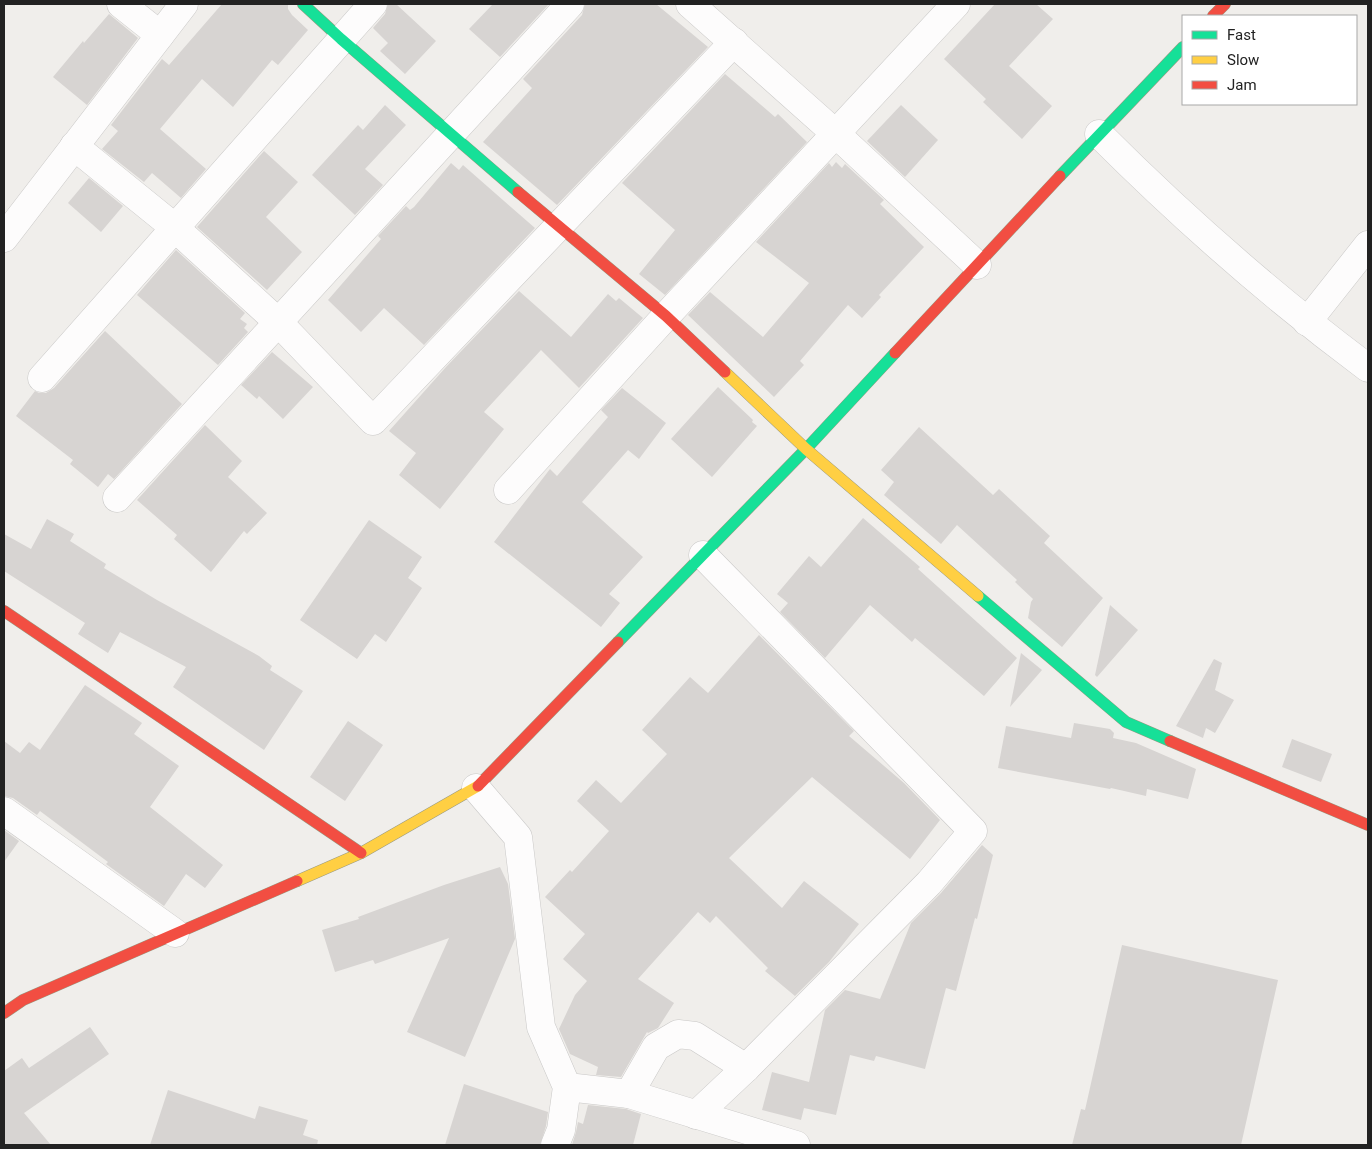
<svg xmlns="http://www.w3.org/2000/svg" width="1372" height="1149" font-family="Roboto,sans-serif">
<style>
.building{fill:#d7d4d2}
.lines{fill:none;stroke-linecap:round;stroke-linejoin:round}
.street-casing{stroke:#c9c8c7;stroke-width:29}
.fast-casing{stroke:#999a82;stroke-width:12}
.slow-casing{stroke:#999a82;stroke-width:12}
.jam-casing{stroke:#999a82;stroke-width:12}
.street{stroke:#fdfcfc;stroke-width:28}
.fast{stroke:#16e098;stroke-width:11}
.slow{stroke:#ffcf43;stroke-width:11}
.jam{stroke:#f24e42;stroke-width:11}
</style>
<rect width="100%" height="100%" fill="#f0eeeb"/>
<g class="building">
<path d="M 222,4 L 288,4 L 288,9 L 292,15 L 308,30 L 278,65 L 272,60 L 233,107 L 202,79 L 160,129 L 206,169 L 181,198 L 152,173 L 144,182 L 102,149 L 118,131 L 111,125 L 162,59 L 169,65 Z"/>
<path d="M 388,4 L 396,4 L 436,41 L 405,74 L 380,51 L 388,43 L 373,28 L 385,14 Z"/>
<path d="M 493,4 L 549,4 L 500,57 L 469,29 Z"/>
<path d="M 585,4 L 656,4 L 708,47 L 557,205 L 483,142 L 532,88 L 523,79 L 582,15 Z"/>
<path d="M 995,4 L 1036,4 L 1053,19 L 1009,66 L 1052,106 L 1022,139 L 983,102 L 986,99 L 944,59 Z"/>
<path d="M 109,14 L 138,38 L 87,105 L 53,77 L 83,41 L 84,43 Z"/>
<path d="M 725,74 L 775,117 L 778,114 L 807,142 L 665,295 L 639,274 L 675,230 L 622,183 Z"/>
<path d="M 385,105 L 406,125 L 365,169 L 383,185 L 355,215 L 312,175 L 358,125 L 363,130 Z"/>
<path d="M 901,105 L 938,140 L 905,177 L 867,141 Z"/>
<path d="M 264,151 L 298,182 L 266,217 L 302,252 L 267,290 L 197,227 Z"/>
<path d="M 836,162 L 842,168 L 845,164 L 884,200 L 880,204 L 924,247 L 879,295 L 881,297 L 862,318 L 848,305 L 800,361 L 804,365 L 774,397 L 688,315 L 710,292 L 763,337 L 809,283 L 756,242 L 829,163 L 832,167 Z"/>
<path d="M 451,163 L 459,170 L 463,165 L 535,228 L 424,345 L 384,308 L 361,332 L 328,300 L 381,239 L 378,236 L 406,206 L 410,210 L 414,207 Z"/>
<path d="M 89,178 L 123,206 L 101,232 L 68,203 Z"/>
<path d="M 176,250 L 245,313 L 240,319 L 247,324 L 244,328 L 248,332 L 218,365 L 137,295 Z"/>
<path d="M 519,291 L 571,337 L 608,294 L 616,301 L 619,298 L 643,318 L 579,388 L 541,350 L 484,412 L 504,429 L 440,509 L 399,475 L 416,453 L 389,431 L 446,367 Z"/>
<path d="M 105,331 L 182,404 L 114,479 L 108,474 L 98,487 L 70,464 L 73,460 L 16,416 L 35,391 L 39,393 L 46,393 L 54,388 Z"/>
<path d="M 272,352 L 313,387 L 283,419 L 259,396 L 257,399 L 241,385 Z"/>
<path d="M 718,387 L 753,420 L 752,422 L 757,426 L 712,477 L 671,439 Z"/>
<path d="M 622,388 L 666,423 L 639,459 L 628,450 L 582,502 L 643,557 L 609,594 L 620,603 L 601,627 L 494,542 L 550,469 L 557,476 L 608,417 L 601,410 Z"/>
<path d="M 205,425 L 242,461 L 228,477 L 267,513 L 247,534 L 244,531 L 211,572 L 174,539 L 177,535 L 137,500 Z"/>
<path d="M 919,427 L 993,495 L 999,489 L 1050,536 L 1044,543 L 1103,598 L 1062,647 L 1028,618 L 1031,602 L 1033,599 L 1015,582 L 1017,580 L 957,525 L 941,544 L 884,495 L 894,482 L 881,470 Z"/>
<path d="M 863,518 L 920,567 L 918,569 L 1017,658 L 984,696 L 915,638 L 912,642 L 870,605 L 825,658 L 780,612 L 788,603 L 777,594 L 809,556 L 821,567 Z"/>
<path d="M 47,519 L 74,534 L 70,541 L 106,564 L 104,568 L 157,600 L 259,656 L 272,666 L 270,670 L 303,691 L 264,750 L 173,687 L 186,667 L 120,632 L 108,653 L 78,634 L 85,623 L 4,571 L 4,534 L 31,549 Z"/>
<path d="M 369,520 L 422,557 L 408,578 L 422,588 L 386,642 L 375,634 L 357,659 L 300,620 Z"/>
<path d="M 1110,605 L 1138,630 L 1097,677 L 1095,675 Z"/>
<path d="M 759,635 L 854,731 L 849,736 L 904,783 L 940,820 L 910,859 L 812,777 L 729,858 L 782,908 L 804,881 L 859,924 L 829,962 L 795,996 L 765,971 L 768,968 L 716,916 L 710,923 L 698,912 L 638,979 L 674,1003 L 658,1028 L 648,1033 L 647,1032 L 621,1077 L 596,1075 L 598,1067 L 570,1054 L 559,1029 L 575,995 L 587,981 L 563,959 L 585,934 L 545,897 L 570,870 L 572,872 L 609,831 L 577,801 L 596,780 L 621,803 L 667,754 L 642,730 L 690,677 L 708,693 Z"/>
<path d="M 1021,653 L 1042,670 L 1010,707 Z"/>
<path d="M 1214,659 L 1222,663 L 1215,690 L 1234,700 L 1215,733 L 1206,728 L 1203,738 L 1176,726 Z"/>
<path d="M 85,685 L 142,723 L 134,734 L 179,766 L 150,807 L 223,865 L 205,888 L 186,874 L 164,906 L 106,864 L 108,862 L 40,811 L 37,815 L 13,798 L 4,796 L 4,741 L 20,753 L 29,742 L 40,750 Z"/>
<path d="M 348,721 L 383,745 L 345,801 L 310,777 Z"/>
<path d="M 1074,723 L 1110,729 L 1114,733 L 1113,738 L 1136,743 L 1196,769 L 1188,799 L 1147,789 L 1146,796 L 1111,788 L 1110,789 L 998,768 L 1006,726 L 1071,738 Z"/>
<path d="M 1292,739 L 1332,754 L 1321,782 L 1282,767 Z"/>
<path d="M 4,830 L 19,841 L 4,862 Z"/>
<path d="M 982,845 L 993,855 L 977,919 L 975,918 L 956,991 L 946,988 L 925,1069 L 876,1056 L 874,1061 L 850,1055 L 836,1115 L 804,1108 L 801,1120 L 762,1110 L 772,1072 L 809,1082 L 825,1010 L 845,990 L 880,999 L 911,923 L 941,893 Z"/>
<path d="M 500,867 L 508,884 L 515,939 L 465,1057 L 407,1032 L 449,938 L 375,964 L 373,960 L 335,972 L 322,930 L 359,919 L 358,917 L 444,885 Z"/>
<path d="M 1122,945 L 1278,980 L 1241,1145 L 1072,1145 L 1081,1109 L 1085,1110 Z"/>
<path d="M 90,1027 L 109,1054 L 24,1113 L 51,1145 L 4,1145 L 4,1071 L 22,1058 L 29,1068 Z"/>
<path d="M 464,1084 L 548,1112 L 546,1126 L 540,1145 L 445,1145 Z"/>
<path d="M 168,1090 L 255,1119 L 259,1106 L 308,1120 L 303,1135 L 318,1140 L 317,1145 L 150,1145 Z"/>
<path d="M 588,1105 L 626,1109 L 641,1114 L 633,1145 L 572,1145 L 576,1132 L 578,1122 L 583,1124 Z"/>
</g>
<g class="lines">
<defs>
<g id="street">
<path d="M 121,4 L 160,35"/>
<path d="M 690,4 L 835,133 L 977,265"/>
<path d="M 1099,134 C 1183,218 1273,297 1368,368"/>
<path d="M 74,146 L 174,227 L 278,322 L 373,421 L 734,42"/>
<path d="M 4,238 L 184,4"/>
<path d="M 1307,322 L 1368,245"/>
<path d="M 42,378 L 373,4"/>
<path d="M 508,490 L 666,316 L 956,4"/>
<path d="M 117,498 L 570,4"/>
<path d="M 476,788 L 518,837 L 541,1027 L 567,1087 L 561,1130 L 555,1145"/>
<path d="M 4,811 L 175,933"/>
<path d="M 567,1087 L 629,1094 L 656,1047 L 678,1034 L 695,1036 L 746,1068"/>
<path d="M 629,1094 L 796,1145"/>
<path d="M 696,1115 L 746,1068 L 929,883 L 973,831 L 703,555"/>
</g>
<g id="fast">
<path d="M 303,4 L 341,39 L 518,192"/>
<path d="M 1060,176 L 1183,47"/>
<path d="M 978,596 L 1126,722 L 1170,741"/>
<path d="M 618,642 L 806,449 L 895,353"/>
</g>
<g id="slow">
<path d="M 725,372 L 806,449 L 978,596"/>
<path d="M 297,881 L 361,853 L 478,786"/>
</g>
<g id="jam">
<path d="M 1213,16 L 1225,4"/>
<path d="M 518,192 L 666,316 L 725,372"/>
<path d="M 895,353 L 1060,176"/>
<path d="M 4,611 L 361,853"/>
<path d="M 1170,741 L 1368,825"/>
<path d="M 478,786 L 618,642"/>
<path d="M 4,1013 L 23,1000 L 297,881"/>
</g>
</defs>
<use href="#street" class="street-casing"/>
<use href="#fast" class="fast-casing"/>
<use href="#slow" class="slow-casing"/>
<use href="#jam" class="jam-casing"/>
<use href="#street" class="street"/>
<use href="#fast" class="fast"/>
<use href="#slow" class="slow"/>
<use href="#jam" class="jam"/>
</g>
<rect width="1372" height="1149" fill="none" stroke="#222222" stroke-width="10"/>
<rect x="1182" y="15" width="175" height="90" fill="#ffffff" stroke="#a7a7a7"/>
<rect x="1192" y="31" width="25" height="8" fill="#16e098" stroke="#a7a7a7"/>
<text x="1227" y="40" font-size="15" fill="#222222">Fast</text>
<rect x="1192" y="56" width="25" height="8" fill="#ffcf43" stroke="#a7a7a7"/>
<text x="1227" y="65" font-size="15" fill="#222222">Slow</text>
<rect x="1192" y="81" width="25" height="8" fill="#f24e42" stroke="#a7a7a7"/>
<text x="1227" y="90" font-size="15" fill="#222222">Jam</text>
</svg>
